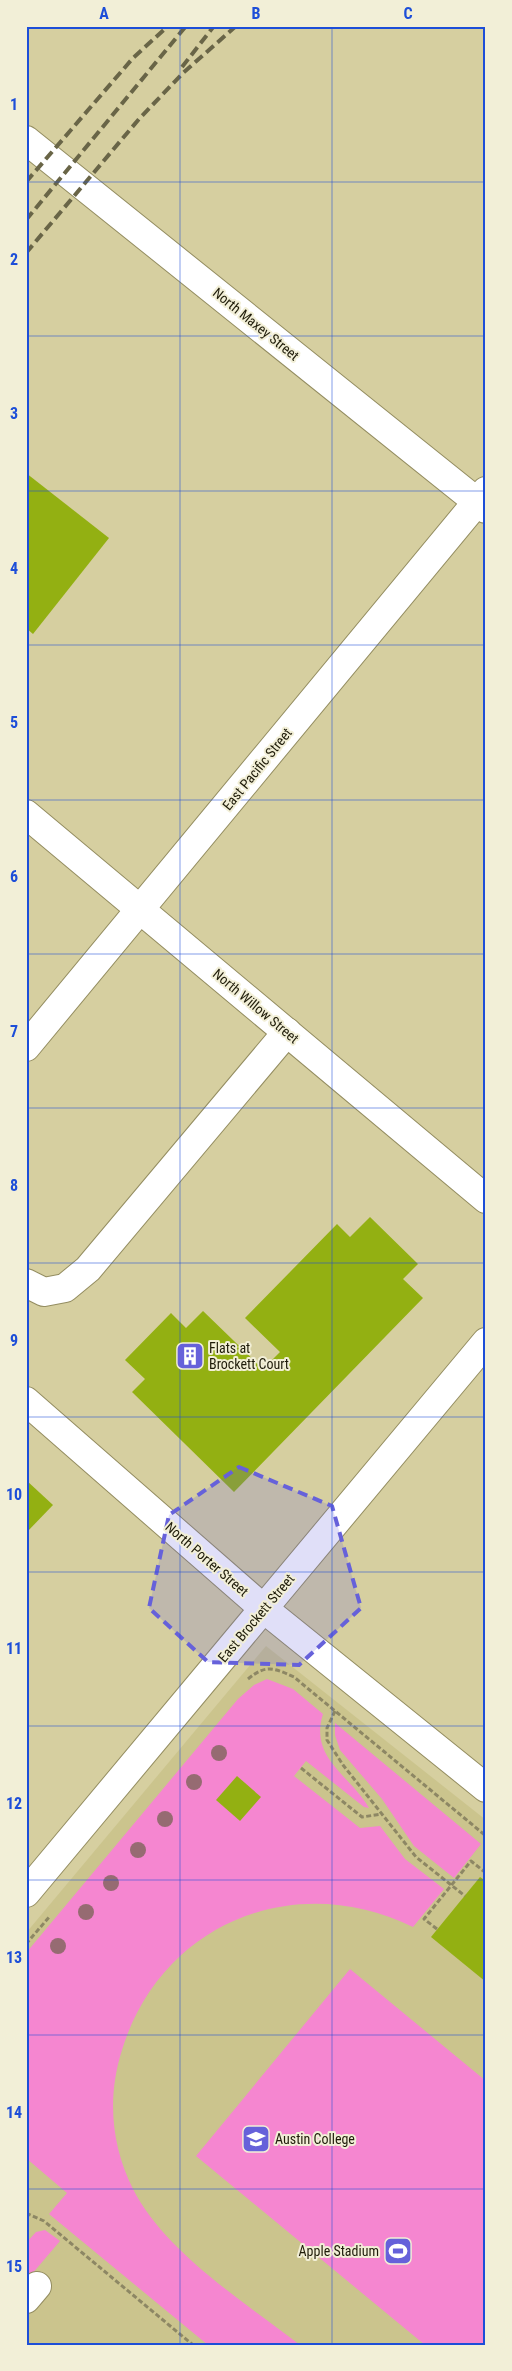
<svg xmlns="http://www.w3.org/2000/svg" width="512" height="2371" font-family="'Roboto Condensed',sans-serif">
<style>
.built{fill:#cbc48d}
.green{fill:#f586d0}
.building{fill:#93b012}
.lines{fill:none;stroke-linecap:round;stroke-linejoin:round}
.minor-casing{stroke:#948d61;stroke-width:30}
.path{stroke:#8d8764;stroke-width:3;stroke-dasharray:5 2.5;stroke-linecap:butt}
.minor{stroke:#fff;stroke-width:28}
.rail{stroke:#696547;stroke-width:4;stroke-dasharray:10 5;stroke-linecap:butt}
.tree{fill:#966b72}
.marked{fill:#6661da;fill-opacity:0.2;stroke:#6661da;stroke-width:4;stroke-dasharray:10 6;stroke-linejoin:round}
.grid{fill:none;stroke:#1d4ed8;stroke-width:1;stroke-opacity:0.55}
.labels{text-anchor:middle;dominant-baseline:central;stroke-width:4;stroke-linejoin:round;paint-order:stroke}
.street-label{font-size:14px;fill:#1f1c0a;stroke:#f2efd7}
.poi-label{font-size:14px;fill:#1f1c0a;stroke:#f2efd7;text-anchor:start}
.neatline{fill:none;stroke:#1d4ed8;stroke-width:2}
.grid-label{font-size:16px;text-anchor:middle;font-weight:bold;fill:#1d4ed8}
</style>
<rect width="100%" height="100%" fill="#d6cfa0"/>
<path class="built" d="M 266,1646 L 486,1820 L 486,2345 L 26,2345 L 26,1933 Z"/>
<g class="green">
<path d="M 267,1679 L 293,1689 L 323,1714 C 309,1758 350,1775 369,1808 L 364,1807 L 306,1761 L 294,1776 L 360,1828 L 380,1826 L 405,1859 L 444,1889 L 413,1927 C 295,1869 161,1923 122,2050 C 107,2097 111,2145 133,2189 C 165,2252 244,2302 300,2345 L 208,2345 L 49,2214 L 67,2193 L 26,2158 L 26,1953 L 238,1699 L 254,1685 Z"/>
<path d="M 335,1723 L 481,1844 L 454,1878 L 414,1846 L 382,1799 L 340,1750 L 335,1735 Z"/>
<path d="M 350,1969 L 486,2081 L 486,2345 L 425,2345 L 196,2156 Z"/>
<path d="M 45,2230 L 60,2241 L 26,2281 L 26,2243 L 36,2232 Z"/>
</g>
<g class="building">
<path d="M 26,473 L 109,538 L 33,634 L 26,628 Z"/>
<path d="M 370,1217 L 418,1264 L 403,1279 L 423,1298 L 234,1492 L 132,1392 L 145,1379 L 125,1360 L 171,1313 L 186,1328 L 203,1311 L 263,1369 L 280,1352 L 245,1318 L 337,1224 L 350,1237 Z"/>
<path d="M 26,1480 L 53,1505 L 26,1533 Z"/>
<path d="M 237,1776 L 261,1797 L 240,1821 L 216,1800 Z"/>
<path d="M 480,1877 L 486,1881 L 486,1982 L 431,1937 Z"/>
</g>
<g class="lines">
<defs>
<g id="minor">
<path d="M 26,140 L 486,509"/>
<path d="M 26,814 L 486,1199"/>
<path d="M 26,1047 L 486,491"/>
<path d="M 26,1283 L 44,1292 L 65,1288 L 88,1269 L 287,1032"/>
<path d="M 26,1401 L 264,1609 L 486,1788"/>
<path d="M 26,1893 L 486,1342"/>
<path d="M 26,2299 L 37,2286"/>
</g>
</defs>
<use href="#minor" class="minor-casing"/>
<g class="path">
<path d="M 248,1679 C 266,1664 274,1668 294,1677 L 486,1836"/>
<path d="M 335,1711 L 327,1728 L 327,1740 L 343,1765 L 416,1857 L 465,1896"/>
<path d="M 301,1768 L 362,1817 L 382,1814"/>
<path d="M 437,1929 L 424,1919 L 471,1861 L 486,1873"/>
<path d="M 26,1944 L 50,1916"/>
<path d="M 26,2213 L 44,2221 L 193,2345"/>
</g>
<use href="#minor" class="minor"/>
<g class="rail">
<path d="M 182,67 L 214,26"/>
<path d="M 26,182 L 133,58 L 168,26"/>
<path d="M 26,220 L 186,26"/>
<path d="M 26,253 L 139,119 L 183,73 L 236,26"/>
</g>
</g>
<g class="tree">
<circle cx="219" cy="1753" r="8"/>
<circle cx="194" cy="1782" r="8"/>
<circle cx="165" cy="1819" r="8"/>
<circle cx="138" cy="1850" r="8"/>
<circle cx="111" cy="1883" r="8"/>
<circle cx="86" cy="1912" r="8"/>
<circle cx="58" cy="1946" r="8"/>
</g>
<path class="marked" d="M 239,1467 L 332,1506 L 361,1608 L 299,1665 L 208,1662 L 149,1608 L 169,1515 Z"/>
<path class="grid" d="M 180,26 L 180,2345M 332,26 L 332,2345M 26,182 L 486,182M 26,336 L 486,336M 26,491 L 486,491M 26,645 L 486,645M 26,800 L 486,800M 26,954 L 486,954M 26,1108 L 486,1108M 26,1263 L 486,1263M 26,1417 L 486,1417M 26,1572 L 486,1572M 26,1726 L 486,1726M 26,1880 L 486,1880M 26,2035 L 486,2035M 26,2189 L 486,2189"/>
<defs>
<symbol id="building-square" viewBox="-11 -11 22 22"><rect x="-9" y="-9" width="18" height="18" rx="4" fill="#6661da" stroke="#f2efd7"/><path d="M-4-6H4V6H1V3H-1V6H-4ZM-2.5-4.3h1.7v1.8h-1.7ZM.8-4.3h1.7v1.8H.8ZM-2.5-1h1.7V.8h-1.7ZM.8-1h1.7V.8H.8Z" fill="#fff"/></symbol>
<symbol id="university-square" viewBox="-11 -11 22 22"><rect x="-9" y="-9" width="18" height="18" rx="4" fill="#6661da" stroke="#f2efd7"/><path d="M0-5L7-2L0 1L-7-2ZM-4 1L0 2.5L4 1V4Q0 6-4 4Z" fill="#fff"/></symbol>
<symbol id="stadium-square" viewBox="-11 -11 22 22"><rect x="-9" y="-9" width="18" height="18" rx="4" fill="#6661da" stroke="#f2efd7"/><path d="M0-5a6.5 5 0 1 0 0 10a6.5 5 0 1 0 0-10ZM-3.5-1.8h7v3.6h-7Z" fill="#fff"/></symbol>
</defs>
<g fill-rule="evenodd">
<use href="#building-square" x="174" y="1340" width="32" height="32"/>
<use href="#university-square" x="240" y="2123" width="32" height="32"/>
<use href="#stadium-square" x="382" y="2235" width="32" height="32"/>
</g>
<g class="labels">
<g class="street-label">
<text transform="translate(256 324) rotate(39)">North Maxey Street</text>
<text transform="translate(257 769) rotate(-51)">East Pacific Street</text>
<text transform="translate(256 1006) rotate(40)">North Willow Street</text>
<text transform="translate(207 1559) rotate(41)">North Porter Street</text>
<text transform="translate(256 1618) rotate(-50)">East Brockett Street</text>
</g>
<g class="poi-label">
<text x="209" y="1348">Flats at<tspan x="209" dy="16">Brockett Court</tspan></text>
<text x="275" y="2139">Austin College</text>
<text x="379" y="2251" text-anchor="end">Apple Stadium</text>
</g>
</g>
<rect width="512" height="2371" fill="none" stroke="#f2efd7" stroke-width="55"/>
<rect x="28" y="28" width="456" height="2316" class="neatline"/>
<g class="grid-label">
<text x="104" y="19">A</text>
<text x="256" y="19">B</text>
<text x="408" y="19">C</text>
<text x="14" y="110">1</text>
<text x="14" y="265">2</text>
<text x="14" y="419">3</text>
<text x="14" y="574">4</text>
<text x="14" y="728">5</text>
<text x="14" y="882">6</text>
<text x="14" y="1037">7</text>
<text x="14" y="1191">8</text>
<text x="14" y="1346">9</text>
<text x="14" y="1500">10</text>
<text x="14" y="1654">11</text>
<text x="14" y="1809">12</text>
<text x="14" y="1963">13</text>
<text x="14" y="2118">14</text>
<text x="14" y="2272">15</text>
</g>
</svg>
